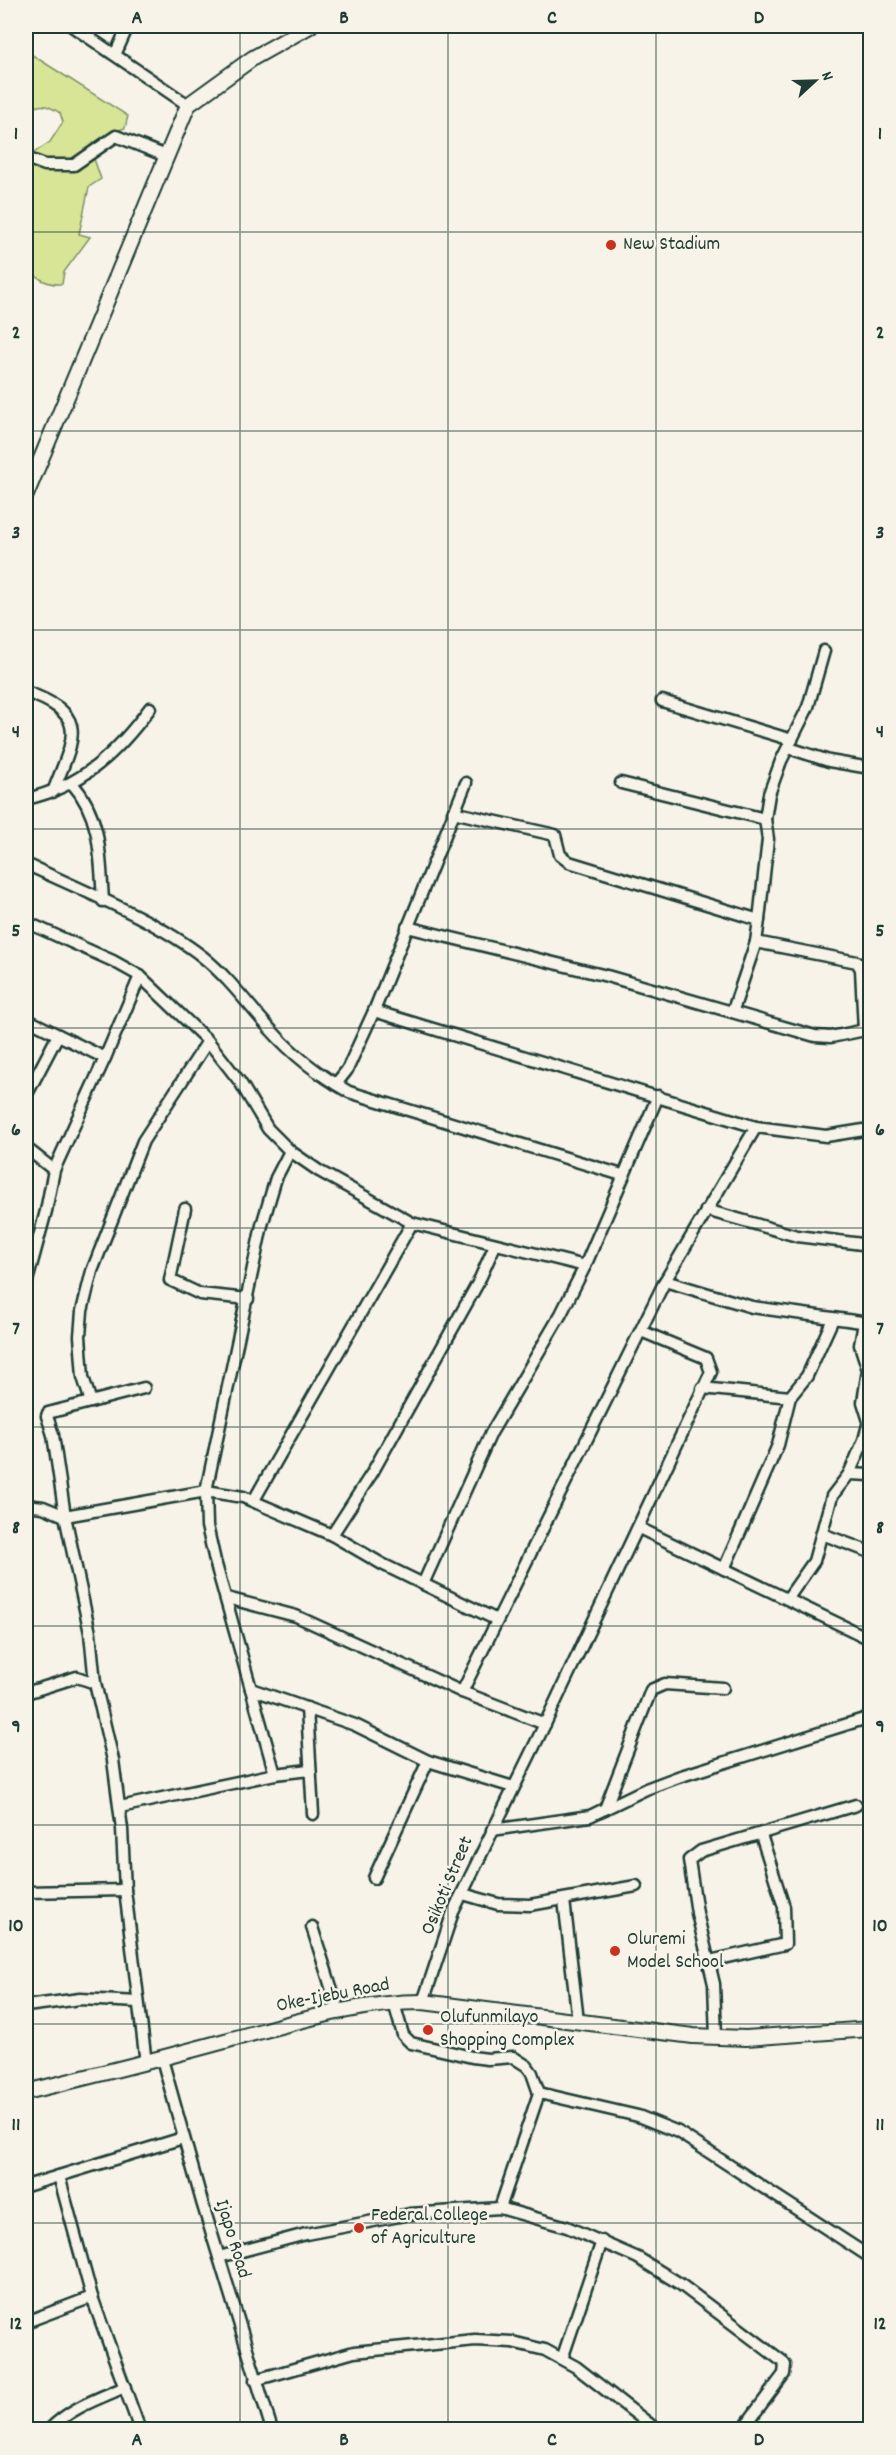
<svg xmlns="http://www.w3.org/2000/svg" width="896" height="2455" font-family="Dekko,sans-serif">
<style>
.green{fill:#d8e597;stroke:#7c9166;stroke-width:1.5}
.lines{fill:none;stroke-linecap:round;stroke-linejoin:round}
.minor-casing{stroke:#1f3d34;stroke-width:15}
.major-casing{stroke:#1f3d34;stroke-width:18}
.minor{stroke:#f7f3e8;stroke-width:10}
.major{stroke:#f7f3e8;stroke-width:14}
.grid{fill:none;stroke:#1f3d34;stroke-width:1.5;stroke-opacity:0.55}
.poi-dot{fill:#c8321e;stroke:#f7f3e8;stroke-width:2}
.labels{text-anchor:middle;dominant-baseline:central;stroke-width:5;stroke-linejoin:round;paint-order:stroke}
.poi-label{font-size:20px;fill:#1f3d34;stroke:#f7f3e8;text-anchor:start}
.street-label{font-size:20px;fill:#1f3d34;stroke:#f7f3e8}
.neatline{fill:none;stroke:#1f3d34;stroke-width:2}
.grid-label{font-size:20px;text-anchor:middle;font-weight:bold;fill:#1f3d34}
</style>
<rect width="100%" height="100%" fill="#f7f3e8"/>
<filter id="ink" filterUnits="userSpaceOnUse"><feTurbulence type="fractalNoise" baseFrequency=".0167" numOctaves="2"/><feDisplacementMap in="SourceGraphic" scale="12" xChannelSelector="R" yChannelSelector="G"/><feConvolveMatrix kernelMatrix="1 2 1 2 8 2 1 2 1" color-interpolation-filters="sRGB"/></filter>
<g filter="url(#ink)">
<path class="green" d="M 26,51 L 128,116 L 125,128 L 113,132 L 93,156 L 101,179 L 89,187 L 79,234 L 90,237 L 64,272 L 62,284 C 46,285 37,278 26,267 L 26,158 L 50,142 L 63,122 L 60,113 C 46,104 39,102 26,113 Z"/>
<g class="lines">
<defs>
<g id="minor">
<path d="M 72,26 L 188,105"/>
<path d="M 115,55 L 128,26"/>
<path d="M 26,158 L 45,165 L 74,165 L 116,136 L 166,156"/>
<path d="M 26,692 C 92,715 73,739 53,792"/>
<path d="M 662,701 L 792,740"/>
<path d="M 789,748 L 829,761 L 870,768"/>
<path d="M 72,783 C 102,817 100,858 103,901"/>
<path d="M 621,783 L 765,819"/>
<path d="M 26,799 C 81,787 117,753 150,708"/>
<path d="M 453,812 L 555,835 L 560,855 L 569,862 L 759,920"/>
<path d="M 26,864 C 81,890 155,919 203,957 C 229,978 249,1006 271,1030 C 293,1055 321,1076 349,1092 L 622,1175"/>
<path d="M 26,922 L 113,961 L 140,976 L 208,1041 L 240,1082 L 268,1129 L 290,1151 L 319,1171 L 412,1223 L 585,1266"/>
<path d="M 407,927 L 607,976 L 815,1036 L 831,1037 L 870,1029"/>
<path d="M 756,942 L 857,962 L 861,969 L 864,1031"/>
<path d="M 733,1010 L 756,942 L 759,920 L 768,839 L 765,819 L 769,794 L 781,761 L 808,707 L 824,651"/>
<path d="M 374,1011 L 756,1127 L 826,1136 L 870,1129"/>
<path d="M 26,1019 L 105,1058 L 54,1170"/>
<path d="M 105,1058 L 140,976"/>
<path d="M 336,1084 L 347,1070 L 374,1011 L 466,783"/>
<path d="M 26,1096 L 58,1035"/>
<path d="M 26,1148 L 54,1170 L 46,1211 L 26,1285"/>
<path d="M 185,1209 L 170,1280 L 200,1294 L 248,1299"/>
<path d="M 706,1210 L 797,1236 L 870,1245"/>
<path d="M 665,1281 L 752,1307 L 869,1323"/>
<path d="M 144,1388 L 48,1413 L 47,1416 L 53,1435 L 65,1516 L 90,1633 L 95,1683 L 113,1760 L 122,1829 L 125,1890 L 146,2063"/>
<path d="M 702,1388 L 790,1397"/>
<path d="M 91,1402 L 83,1377 L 80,1336 L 82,1311 L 92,1271 L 143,1141 L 208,1041"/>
<path d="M 849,1474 L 870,1475"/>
<path d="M 254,1500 L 412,1223"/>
<path d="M 26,1505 L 43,1507 L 65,1516 L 206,1491 L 243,1497 L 332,1535 L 382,1564 L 497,1620"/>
<path d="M 639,1528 L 870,1639"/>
<path d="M 822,1534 L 870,1552"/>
<path d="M 332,1535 L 372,1473 L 478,1283 L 495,1245"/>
<path d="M 724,1569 L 778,1445 L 790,1397 L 807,1376 L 833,1319"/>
<path d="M 423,1584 L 491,1433 L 561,1314 L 585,1266 L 658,1096"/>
<path d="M 227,1598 L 296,1616 L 462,1692 L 545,1724 L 453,1912 L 423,2002"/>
<path d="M 788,1598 L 814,1561 L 832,1496 L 849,1474 L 864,1440 L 869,1421 L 863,1402 L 868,1370 L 860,1345 L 864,1323"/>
<path d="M 251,1689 L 355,1725 L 428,1761 L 513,1787"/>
<path d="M 462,1692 L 665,1281 L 756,1127"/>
<path d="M 26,1693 L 77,1677 L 95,1683"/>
<path d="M 307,1708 L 313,1814"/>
<path d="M 545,1724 L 711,1372 L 706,1358 L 641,1331"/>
<path d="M 275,1774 L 215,1561 L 207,1526 L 206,1491 L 262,1225 L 276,1178 L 290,1151"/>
<path d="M 120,1807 L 275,1774 L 309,1770"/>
<path d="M 605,1809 L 651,1690 L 665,1684 L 723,1688"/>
<path d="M 492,1830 L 590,1816 L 646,1789 L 678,1777 L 864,1719"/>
<path d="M 374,1878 L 428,1761"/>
<path d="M 26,1892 L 125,1890"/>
<path d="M 463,1894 L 498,1904 L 530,1905 L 636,1886"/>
<path d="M 564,1900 L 578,2021"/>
<path d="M 312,1927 L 339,2012"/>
<path d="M 710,1961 L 785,1944 L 784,1907 L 761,1835"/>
<path d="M 394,2003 L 403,2035 L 411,2043 L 472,2057 L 488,2059 L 513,2057 L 527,2066 L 532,2073 L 539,2093 L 500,2208"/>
<path d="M 26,2006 L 80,1999 L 138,2002"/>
<path d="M 716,2037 L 714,1984 L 697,1913 L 689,1860 L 701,1851 L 856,1805"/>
<path d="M 162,2059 L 202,2202 L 272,2430"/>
<path d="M 539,2093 L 638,2116 L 678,2132 L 870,2257"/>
<path d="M 59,2176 L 92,2297 L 140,2430"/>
<path d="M 26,2186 L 183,2138"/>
<path d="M 219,2257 L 306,2234 L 410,2214 L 500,2208 L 567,2227 L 638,2258 L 680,2284 L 782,2361 L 785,2365 L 784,2374 L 742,2430"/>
<path d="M 26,2322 L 92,2297"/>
<path d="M 562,2359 L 602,2241"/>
<path d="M 255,2380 L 354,2352 L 475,2340 L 512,2342 L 545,2350 L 576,2367 L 657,2430"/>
<path d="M 49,2430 C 70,2408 97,2399 125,2387"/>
</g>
<g id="major">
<path d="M 26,495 L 188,105 L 253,58 L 310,26"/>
<path d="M 26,2092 C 92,2076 159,2059 225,2041 C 289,2024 356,2002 423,2002 L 693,2036 L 746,2038 L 870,2029"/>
</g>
</defs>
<use href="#minor" class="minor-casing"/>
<use href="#major" class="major-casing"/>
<use href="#minor" class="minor"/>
<use href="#major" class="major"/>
</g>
</g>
<path class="grid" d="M 240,26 L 240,2430M 448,26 L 448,2430M 656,26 L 656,2430M 26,232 L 870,232M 26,431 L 870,431M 26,630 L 870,630M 26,829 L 870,829M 26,1028 L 870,1028M 26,1228 L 870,1228M 26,1427 L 870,1427M 26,1626 L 870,1626M 26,1825 L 870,1825M 26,2024 L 870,2024M 26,2223 L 870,2223"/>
<g class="poi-dot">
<circle cx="611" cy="245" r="6"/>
<circle cx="615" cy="1951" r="6"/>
<circle cx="428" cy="2030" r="6"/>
<circle cx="359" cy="2228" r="6"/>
</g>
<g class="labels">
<g class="poi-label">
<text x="623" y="245">New Stadium</text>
<text x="627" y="1940">Oluremi<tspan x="627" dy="23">Model School</tspan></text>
<text x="440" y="2018">Olufunmilayo<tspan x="440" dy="23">Shopping Complex</tspan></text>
<text x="371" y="2216">Federal College<tspan x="371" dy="23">of Agriculture</tspan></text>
</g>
<g class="street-label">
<text transform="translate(448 1886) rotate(-67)">Osikoti Street</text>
<text transform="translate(333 1996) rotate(-11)">Oke-Ijebu Road</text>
<text transform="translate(232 2239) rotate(73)">Ijapo Road</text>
</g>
</g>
<rect width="896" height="2455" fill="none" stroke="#f7f3e8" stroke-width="66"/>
<g transform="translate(815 81) rotate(68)" stroke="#f7f3e8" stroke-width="4.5" paint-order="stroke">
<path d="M0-4.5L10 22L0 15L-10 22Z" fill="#1f3d34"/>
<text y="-9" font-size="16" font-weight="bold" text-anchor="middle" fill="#1f3d34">N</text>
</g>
<rect x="33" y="33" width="830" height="2389" class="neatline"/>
<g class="grid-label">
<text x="137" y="23">A</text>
<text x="344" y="23">B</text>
<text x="552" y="23">C</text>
<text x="759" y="23">D</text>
<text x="16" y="139">1</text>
<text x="880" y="139">1</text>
<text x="16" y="338">2</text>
<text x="880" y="338">2</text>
<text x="16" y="538">3</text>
<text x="880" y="538">3</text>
<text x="16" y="737">4</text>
<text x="880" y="737">4</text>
<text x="16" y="936">5</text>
<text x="880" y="936">5</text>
<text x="16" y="1135">6</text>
<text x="880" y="1135">6</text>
<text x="16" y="1334">7</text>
<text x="880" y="1334">7</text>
<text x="16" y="1533">8</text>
<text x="880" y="1533">8</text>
<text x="16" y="1732">9</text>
<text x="880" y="1732">9</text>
<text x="16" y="1931">10</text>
<text x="880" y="1931">10</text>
<text x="16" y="2130">11</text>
<text x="880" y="2130">11</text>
<text x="16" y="2329">12</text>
<text x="880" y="2329">12</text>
<text x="137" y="2445">A</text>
<text x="344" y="2445">B</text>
<text x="552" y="2445">C</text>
<text x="759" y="2445">D</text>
</g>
</svg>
